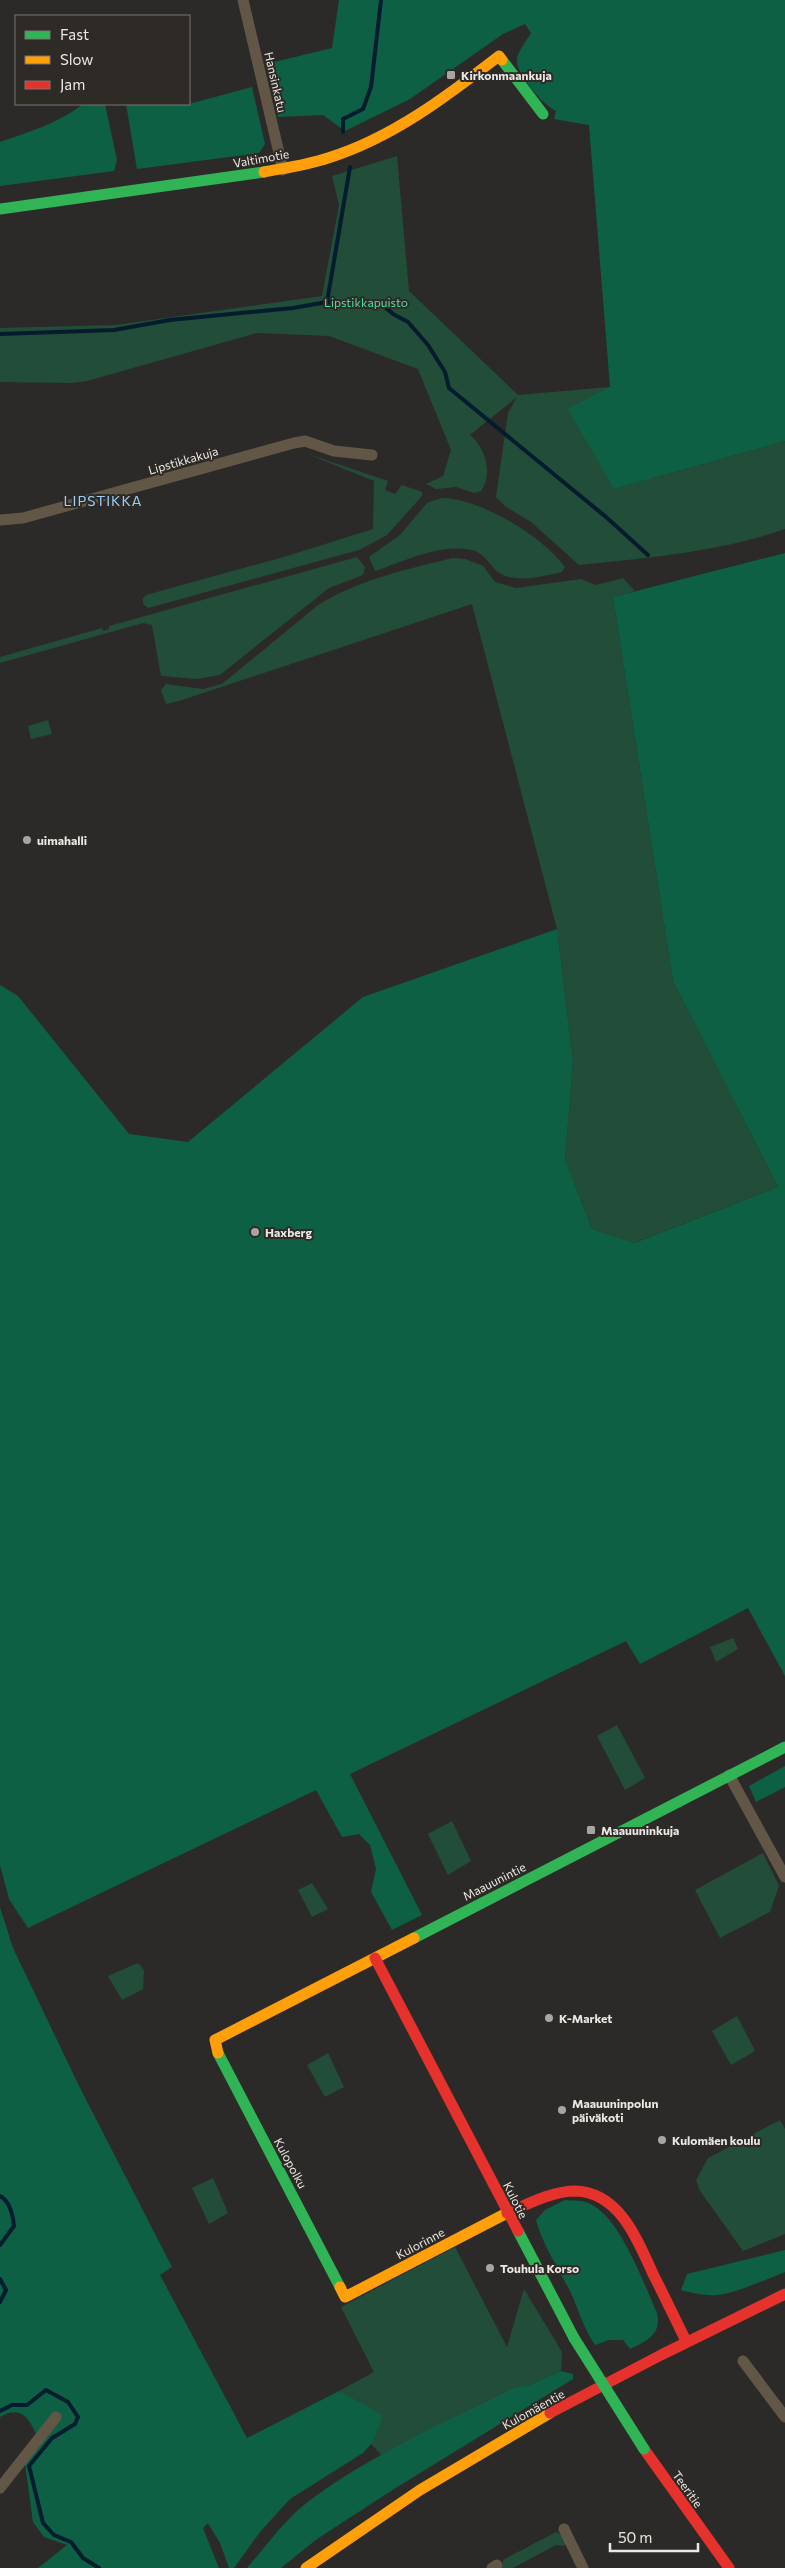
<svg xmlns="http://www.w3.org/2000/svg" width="785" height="2568" font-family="Commissioner,sans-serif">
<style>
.green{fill:#224d39}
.forest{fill:#0e6044}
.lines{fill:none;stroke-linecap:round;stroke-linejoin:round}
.stream{stroke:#041c2d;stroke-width:4}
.street{stroke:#625747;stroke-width:11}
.fast{stroke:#30b455;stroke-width:11}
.slow{stroke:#ff9f0a;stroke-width:11}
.jam{stroke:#e5322d;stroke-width:11}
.fast-bridge{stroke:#30b455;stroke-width:11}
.poi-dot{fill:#a8a5a3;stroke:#2e2a26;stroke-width:2}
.labels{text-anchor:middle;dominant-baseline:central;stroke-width:4;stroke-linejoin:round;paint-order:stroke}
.poi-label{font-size:12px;font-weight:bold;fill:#eae7e5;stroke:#2e2a26;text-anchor:start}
.street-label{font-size:12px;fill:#eae7e5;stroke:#2e2a26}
.park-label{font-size:12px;fill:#4ce0a4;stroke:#2e2a26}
.neighbourhood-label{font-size:14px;letter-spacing:1px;fill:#9acdf8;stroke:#2e2a26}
</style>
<rect width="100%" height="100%" fill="#2c2a28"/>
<g class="green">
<path d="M 397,156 L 409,291 L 518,395 L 610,387 L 614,489 L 785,441 L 785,529 C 720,552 647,558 579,565 L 531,522 L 506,507 L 496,497 L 508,413 L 517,397 L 470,435 C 486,448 493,474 481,491 L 474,493 L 456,487 L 436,489 L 426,484 L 443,476 L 451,450 L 418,369 L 329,336 L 257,333 L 87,381 L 72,383 L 0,382 L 0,328 L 116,325 L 322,296 L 339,205 L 332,176 Z"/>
<path d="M 305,453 L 388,481 L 385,490 L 395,494 L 402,485 L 422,492 L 422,496 L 387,535 L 359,550 L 148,608 L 143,604 L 143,598 L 146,595 L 287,556 L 373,529 L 374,481 Z"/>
<path d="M 441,498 C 480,498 542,536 565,567 L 562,572 C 545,576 514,584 498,572 C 489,565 485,553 472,550 C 440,543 405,561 375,571 L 369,557 L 400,535 L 427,503 Z"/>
<path d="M 357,557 L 365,567 L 363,575 L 329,588 L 220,675 L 197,679 L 161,676 L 152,625 L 143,623 L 0,663 L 0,657 L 102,628 L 103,631 L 109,629 L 109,626 Z"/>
<path d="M 453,558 L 465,559 L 483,566 L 495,582 L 516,588 L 581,579 L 596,585 L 623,578 L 635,591 L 613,597 L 673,981 L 778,1187 L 633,1243 L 592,1229 L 565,1159 L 573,1061 L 557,929 L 472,604 L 179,701 L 166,704 L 161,690 L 166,684 L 203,689 L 222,684 L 318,605 C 358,580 408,569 453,558 Z"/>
<path d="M 48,720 L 52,734 L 31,739 L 28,726 Z"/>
<path d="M 733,1638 L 738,1649 L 716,1662 L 710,1647 Z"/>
<path d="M 617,1725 L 645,1778 L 625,1790 L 597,1736 Z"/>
<path d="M 452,1821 L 471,1861 L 448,1875 L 428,1834 Z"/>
<path d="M 763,1853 L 779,1886 L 770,1912 L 720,1938 L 695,1890 Z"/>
<path d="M 312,1883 L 328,1909 L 312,1917 L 298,1890 Z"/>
<path d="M 138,1963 L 144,1970 L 143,1989 L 122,2000 L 108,1976 Z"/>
<path d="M 737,2016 L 755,2051 L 731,2065 L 712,2031 Z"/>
<path d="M 328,2053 L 344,2087 L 325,2097 L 307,2065 Z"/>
<path d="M 780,2120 L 785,2129 L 785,2234 L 743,2251 L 700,2191 L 696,2180 L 708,2158 Z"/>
<path d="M 213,2178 L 228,2213 L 209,2224 L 192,2188 Z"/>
<path d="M 455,2247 L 507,2347 L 524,2289 L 562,2352 L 561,2371 L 529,2385 L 515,2387 L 381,2455 L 357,2428 L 339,2391 L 374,2372 L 341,2307 Z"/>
<path d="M 556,2532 L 562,2535 L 566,2542 L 564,2546 L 556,2545 L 513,2568 L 498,2568 L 503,2564 L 503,2560 Z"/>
</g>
<g class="forest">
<path d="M 339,0 L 785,0 L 785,441 L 614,489 L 568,409 L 610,387 L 589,125 L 554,119 L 556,111 C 544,106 516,74 517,60 C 517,52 527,40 531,33 L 525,24 L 503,34 L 410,99 L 345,131 L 323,115 L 278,117 L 266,64 L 332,48 Z"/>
<path d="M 252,87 L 265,144 L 259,153 L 137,169 L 126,104 L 189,104 Z"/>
<path d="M 83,104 L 105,104 L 117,160 L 114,171 L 0,186 L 0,142 C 29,132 59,123 83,104 Z"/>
<path d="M 785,553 L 785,1676 L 748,1608 L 640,1664 L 626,1641 L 350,1774 L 422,1915 L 392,1930 L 371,1892 L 376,1869 L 370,1845 L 359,1834 L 342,1837 L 316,1790 L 28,1928 L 9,1899 L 0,1865 L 0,985 L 18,996 L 129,1134 L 188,1142 L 363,997 L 557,929 L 573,1061 L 565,1159 L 592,1229 L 634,1243 L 778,1187 L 673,981 L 613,597 Z"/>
<path d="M 785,1766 L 785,1787 L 756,1802 L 749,1786 Z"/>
<path d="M 0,1907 L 13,1948 L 79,2086 L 172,2267 L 160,2275 L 247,2438 L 339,2391 L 383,2415 L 373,2442 L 363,2453 L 290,2499 L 260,2532 L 234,2568 L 229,2568 L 220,2543 L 208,2523 L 203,2528 L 219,2568 L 38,2568 L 67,2545 L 44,2537 L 33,2522 L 25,2464 L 41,2445 C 32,2426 26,2402 0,2417 Z"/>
<path d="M 565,2200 C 572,2201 581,2200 588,2203 C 619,2214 644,2284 657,2313 C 662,2334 647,2341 630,2349 L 623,2340 L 609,2340 L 595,2345 C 584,2329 579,2311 571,2293 C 559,2269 543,2246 536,2220 L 545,2210 Z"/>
<path d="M 785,2250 L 785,2272 C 768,2279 733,2294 717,2295 C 705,2296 692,2293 681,2290 L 687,2274 Z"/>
<path d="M 561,2371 L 573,2374 L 573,2379 L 394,2489 L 317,2539 L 281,2568 L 247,2568 C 267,2545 285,2519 309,2501 C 372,2454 445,2423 515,2387 L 529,2385 Z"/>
</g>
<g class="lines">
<g class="stream">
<path d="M 343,132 L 343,119 L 363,109 L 371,87 L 381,0"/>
<path d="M 327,302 L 380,303 L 393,314 L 408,322 L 428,345 L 445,372 L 449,388 L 606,517 L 648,555"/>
<path d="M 0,334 L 114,330 L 170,320 L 293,308 L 327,302 L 350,167"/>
<path d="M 0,2196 C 10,2201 13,2216 14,2226 L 0,2245"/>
<path d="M 0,2279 L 6,2290 L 0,2302"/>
<path d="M 0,2411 L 12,2405 L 27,2405 L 46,2390 L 68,2402 L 78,2417 L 75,2424 L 52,2438 L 29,2466 L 43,2523 L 54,2535 L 71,2542 L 83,2558 L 99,2568"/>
</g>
<g class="street">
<path d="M 243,0 L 283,170"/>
<path d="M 0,520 L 23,518 L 294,443 L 305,441 L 334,451 L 372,455"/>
<path d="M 729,1775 L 785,1877"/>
<path d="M 743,2361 L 785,2417"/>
<path d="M 0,2488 L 56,2417"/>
<path d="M 564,2529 L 583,2568"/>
<path d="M 492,2568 L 497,2565"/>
</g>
<g class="fast">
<path d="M 502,60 L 543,114"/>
<path d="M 0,209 L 264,172"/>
<path d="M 414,1938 L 785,1747"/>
<path d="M 218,2053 L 340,2287"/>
<path d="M 518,2231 L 574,2338"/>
</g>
<g class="slow">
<path d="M 264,172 C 285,168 307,165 328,158 C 392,138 446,97 499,56 L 502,60"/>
<path d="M 218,2053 L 215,2040 L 414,1938"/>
<path d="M 340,2287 L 345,2297 L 507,2213"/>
<path d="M 306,2568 L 420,2490 L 550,2413"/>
</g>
<g class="jam">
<path d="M 375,1958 L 518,2231"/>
<path d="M 507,2213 C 528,2204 552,2191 576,2191 C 621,2193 638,2242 654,2276 C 665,2297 675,2319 686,2341"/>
<path d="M 550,2413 L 661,2355 L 785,2294"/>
<path d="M 644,2449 L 729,2568"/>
</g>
<path class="fast-bridge" d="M 574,2338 L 644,2449"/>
</g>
<g class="poi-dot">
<rect x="446" y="70" width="10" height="10" rx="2.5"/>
<circle cx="27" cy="840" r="5"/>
<circle cx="255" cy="1232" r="5"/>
<rect x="586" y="1825" width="10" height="10" rx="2.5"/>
<circle cx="549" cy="2018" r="5"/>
<circle cx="562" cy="2110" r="5"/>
<circle cx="662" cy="2140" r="5"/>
<circle cx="490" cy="2268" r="5"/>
</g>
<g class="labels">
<g class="poi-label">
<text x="461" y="75">Kirkonmaankuja</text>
<text x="37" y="840">uimahalli</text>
<text x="265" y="1232">Haxberg</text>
<text x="601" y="1830">Maauuninkuja</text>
<text x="559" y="2018">K-Market</text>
<text x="572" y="2103">Maauuninpolun<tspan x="572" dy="14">päiväkoti</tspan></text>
<text x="672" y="2140">Kulomäen koulu</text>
<text x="500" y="2268">Touhula Korso</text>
</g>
<g class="street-label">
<text transform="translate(276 82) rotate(77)">Hansinkatu</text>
<text transform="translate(261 158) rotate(-10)">Valtimotie</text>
<text transform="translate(183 460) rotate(-16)">Lipstikkakuja</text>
<text transform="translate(494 1881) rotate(-27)">Maauunintie</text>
<text transform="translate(291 2163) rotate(62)">Kulopolku</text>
<text transform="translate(516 2200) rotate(63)">Kulotie</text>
<text transform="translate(420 2243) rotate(-28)">Kulorinne</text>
<text transform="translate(533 2409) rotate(-29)">Kulomäentie</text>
<text transform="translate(688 2489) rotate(54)">Teeritie</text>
</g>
<g class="park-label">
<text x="366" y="302">Lipstikkapuisto</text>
</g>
<g class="neighbourhood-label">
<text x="103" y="500">LIPSTIKKA</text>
</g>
</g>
<rect x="15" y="15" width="175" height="90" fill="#2e2a26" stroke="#797672"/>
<rect x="25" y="31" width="25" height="8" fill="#30b455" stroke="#797672"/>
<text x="60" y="40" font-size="15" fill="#eae7e5">Fast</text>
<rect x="25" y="56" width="25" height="8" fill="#ff9f0a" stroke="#797672"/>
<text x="60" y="65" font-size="15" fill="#eae7e5">Slow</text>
<rect x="25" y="81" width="25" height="8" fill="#e5322d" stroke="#797672"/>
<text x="60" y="90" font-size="15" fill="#eae7e5">Jam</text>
<path d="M610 2543v8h88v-8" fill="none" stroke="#eae7e5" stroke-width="2.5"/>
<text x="618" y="2543" font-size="15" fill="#eae7e5" stroke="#2e2a26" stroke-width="4" paint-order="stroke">50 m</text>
</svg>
